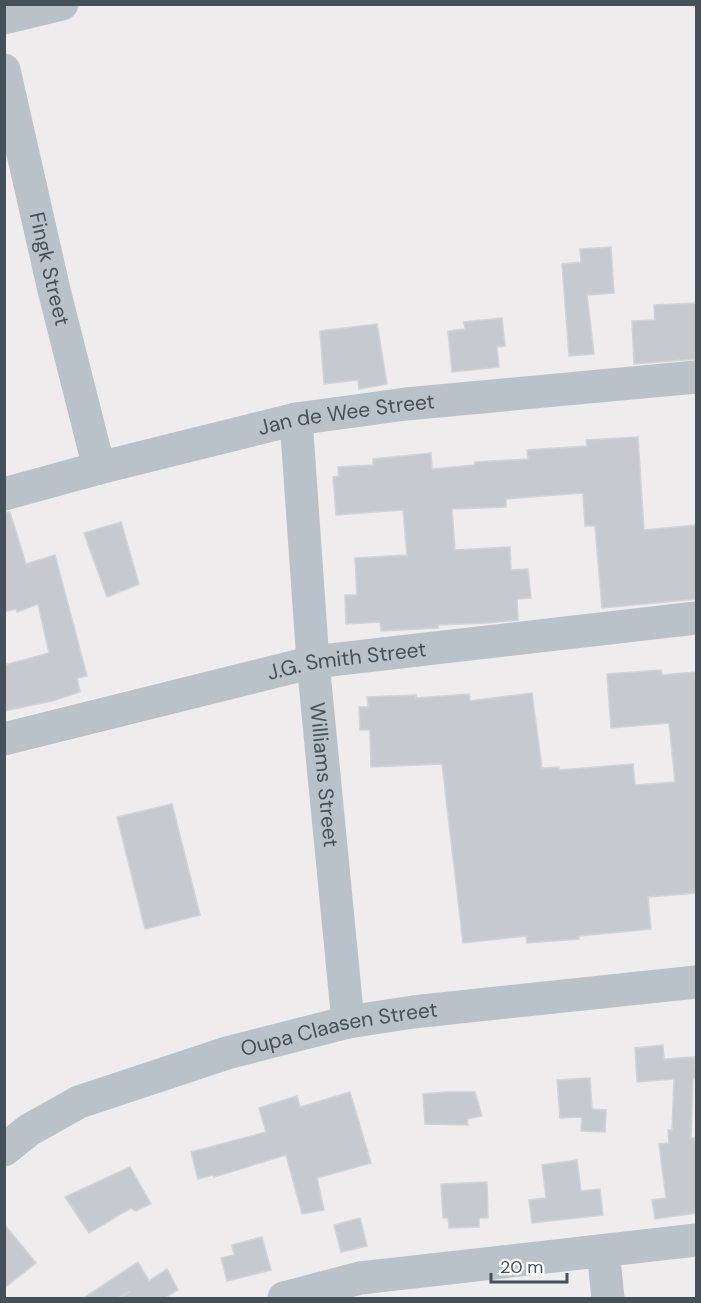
<svg xmlns="http://www.w3.org/2000/svg" width="701" height="1303" font-family="'DM Sans',sans-serif">
<style>
.building{fill:#c6cace;stroke:#d0d3d7;stroke-width:1.5}
.lines{fill:none;stroke-linecap:round;stroke-linejoin:round}
.minor{stroke:#b8c2c8;stroke-width:33}
.labels{text-anchor:middle;dominant-baseline:central;stroke-width:4.5;stroke-linejoin:round;paint-order:stroke}
.street-label{font-size:21px;fill:#455158;stroke:#fff}
</style>
<rect width="100%" height="100%" fill="#eeecec"/>
<g class="building">
<path d="M 611,247 L 614,293 L 587,295 L 594,354 L 569,356 L 562,264 L 581,262 L 580,249 Z"/>
<path d="M 696,303 L 696,359 L 634,364 L 632,321 L 655,320 L 654,305 Z"/>
<path d="M 502,318 L 505,346 L 497,347 L 499,367 L 452,372 L 448,331 L 465,329 L 464,322 Z"/>
<path d="M 377,324 L 387,384 L 359,389 L 358,380 L 324,384 L 320,331 Z"/>
<path d="M 638,437 L 644,530 L 696,525 L 696,599 L 602,608 L 595,526 L 585,526 L 583,493 L 506,499 L 506,507 L 452,509 L 455,550 L 510,547 L 511,570 L 528,569 L 531,598 L 517,599 L 518,620 L 487,623 L 438,625 L 438,628 L 381,631 L 380,622 L 346,624 L 345,595 L 357,595 L 355,558 L 407,555 L 403,510 L 336,515 L 333,477 L 339,476 L 338,467 L 373,465 L 373,459 L 431,453 L 432,469 L 475,465 L 475,462 L 528,459 L 527,450 L 587,446 L 586,440 Z"/>
<path d="M 4,512 L 10,512 L 26,564 L 55,555 L 87,676 L 77,678 L 80,692 L 52,701 L 4,711 L 4,665 L 49,653 L 38,604 L 17,612 L 16,609 L 4,612 Z"/>
<path d="M 121,522 L 139,584 L 107,597 L 84,533 Z"/>
<path d="M 661,670 L 662,675 L 696,672 L 696,893 L 648,897 L 651,929 L 579,936 L 579,939 L 527,943 L 526,936 L 463,943 L 442,764 L 371,767 L 370,730 L 360,730 L 359,707 L 368,707 L 367,697 L 416,695 L 416,698 L 469,694 L 470,701 L 532,693 L 542,768 L 559,767 L 559,770 L 633,764 L 635,785 L 675,782 L 669,723 L 611,728 L 607,674 Z"/>
<path d="M 172,804 L 200,915 L 145,929 L 117,817 Z"/>
<path d="M 663,1045 L 664,1059 L 694,1057 L 696,1078 L 693,1078 L 691,1138 L 696,1138 L 696,1213 L 655,1219 L 652,1200 L 666,1198 L 659,1144 L 669,1143 L 668,1130 L 672,1130 L 674,1079 L 637,1082 L 635,1048 Z"/>
<path d="M 590,1078 L 592,1109 L 606,1110 L 605,1132 L 581,1131 L 582,1117 L 560,1118 L 557,1080 Z"/>
<path d="M 350,1092 L 371,1163 L 317,1178 L 324,1210 L 302,1214 L 286,1155 L 214,1177 L 213,1175 L 198,1179 L 191,1152 L 266,1132 L 259,1108 L 297,1096 L 300,1107 Z"/>
<path d="M 447,1092 L 475,1092 L 482,1116 L 467,1119 L 468,1125 L 425,1124 L 423,1094 Z"/>
<path d="M 577,1160 L 581,1191 L 600,1189 L 603,1215 L 532,1223 L 529,1200 L 546,1198 L 542,1165 Z"/>
<path d="M 130,1167 L 151,1204 L 136,1211 L 131,1208 L 89,1233 L 65,1197 Z"/>
<path d="M 487,1182 L 488,1218 L 479,1218 L 479,1227 L 449,1228 L 448,1218 L 443,1218 L 441,1184 Z"/>
<path d="M 360,1218 L 367,1246 L 341,1252 L 334,1225 Z"/>
<path d="M 4,1224 L 36,1263 L 4,1288 Z"/>
<path d="M 262,1237 L 271,1270 L 227,1281 L 221,1258 L 234,1255 L 232,1245 Z"/>
<path d="M 138,1262 L 149,1281 L 167,1269 L 178,1290 L 163,1299 L 119,1299 L 130,1291 L 116,1299 L 82,1299 Z"/>
</g>
<g class="lines">
<g class="minor">
<path d="M 4,18 L 62,4"/>
<path id="s1" d="M 4,70 L 54,290 L 99,468"/>
<path id="s2" d="M 296,419 L 313,662 L 348,1022"/>
<path id="s3" d="M 4,494 L 99,468 L 296,419 L 406,404 L 696,377"/>
<path id="s4" d="M 4,739 L 313,662 L 696,618"/>
<path id="s5" d="M 4,1150 L 29,1130 L 79,1102 L 227,1053 L 348,1022 L 413,1012 L 696,982"/>
<path d="M 603,1251 L 608,1298"/>
<path d="M 284,1298 L 360,1278 L 696,1240"/>
</g>
</g>
<g class="labels">
<g class="street-label">
<text stroke="none"><textPath href="#s1" startOffset="204">Fingk Street</textPath></text>
<text stroke="none"><textPath href="#s3" startOffset="352">Jan de Wee Street</textPath></text>
<text stroke="none"><textPath href="#s4" startOffset="352">J.G. Smith Street</textPath></text>
<text stroke="none"><textPath href="#s2" startOffset="357">Williams Street</textPath></text>
<text stroke="none"><textPath href="#s5" startOffset="360">Oupa Claasen Street</textPath></text>
</g>
</g>
<rect width="701" height="1303" fill="none" stroke="#455158" stroke-width="12"/>
<path d="M491 1273v9h76v-9" fill="none" stroke="#455158" stroke-width="3"/>
<text x="500" y="1273" font-size="18" fill="#455158" stroke="#ffffff" stroke-width="4.5" paint-order="stroke">20 m</text>
</svg>
